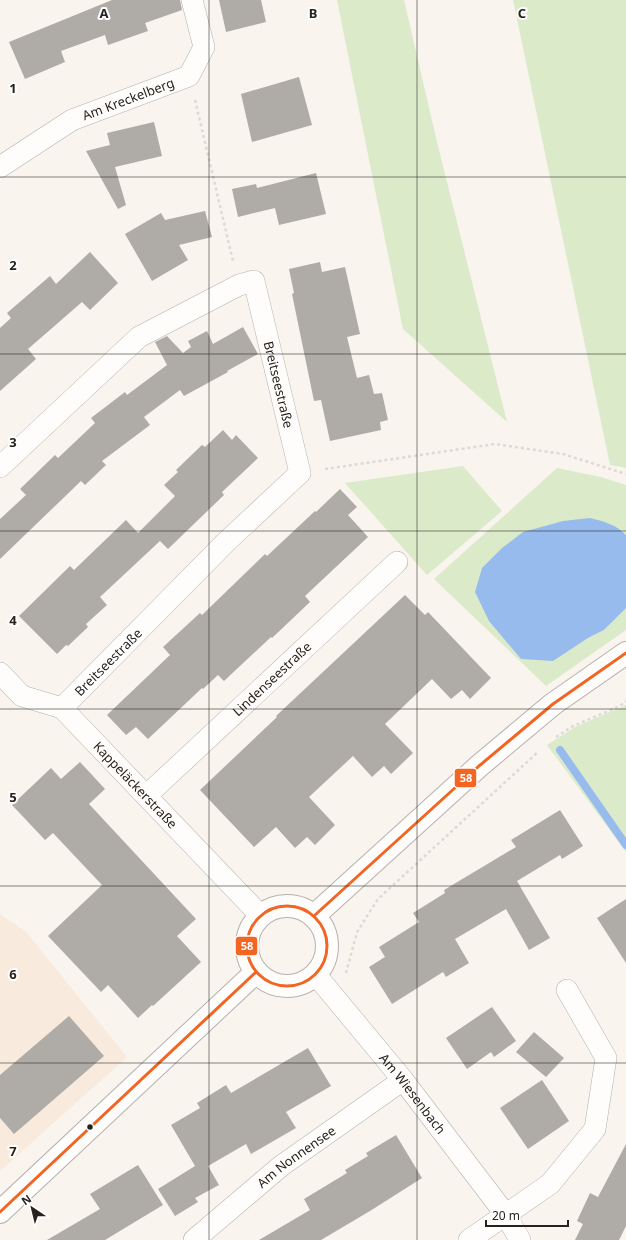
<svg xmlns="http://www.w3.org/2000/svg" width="626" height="1240" font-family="'Noto Sans',sans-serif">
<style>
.built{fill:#f8ebde}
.green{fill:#dbebca}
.water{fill:#98bbee}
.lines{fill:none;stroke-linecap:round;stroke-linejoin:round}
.stream{stroke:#98bbee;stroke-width:8}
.building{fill:#afaba6}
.street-casing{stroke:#b6b1ad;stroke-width:22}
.secondary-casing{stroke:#b6b1ad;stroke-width:24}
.path{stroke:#dbdad7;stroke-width:2.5;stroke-dasharray:3 3;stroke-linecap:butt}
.street{stroke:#fefdfc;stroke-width:21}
.secondary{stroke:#fefdfc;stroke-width:22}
.bus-1-casing{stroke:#fff;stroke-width:6}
.bus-1{stroke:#f26522;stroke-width:3}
.grid{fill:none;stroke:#26221d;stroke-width:1;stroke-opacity:0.55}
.bus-dot{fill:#26221d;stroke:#fff;stroke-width:1.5}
.labels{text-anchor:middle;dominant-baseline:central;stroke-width:4;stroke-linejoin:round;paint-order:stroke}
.street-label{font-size:13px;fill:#26221d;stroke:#fff}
.grid-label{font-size:13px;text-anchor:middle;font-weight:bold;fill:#26221d;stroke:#fff;stroke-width:4;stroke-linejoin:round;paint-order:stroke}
.line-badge{stroke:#fff;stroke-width:1.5}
.badge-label{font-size:11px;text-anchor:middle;font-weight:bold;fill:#fff}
</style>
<rect width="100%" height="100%" fill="#f9f4ee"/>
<path class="built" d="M 0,914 L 26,932 L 127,1057 L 0,1171 Z"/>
<g class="green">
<path d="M 337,0 L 404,0 L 437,142 L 507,422 L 403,329 Z"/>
<path d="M 513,0 L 626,0 L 626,468 L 610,465 Z"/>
<path d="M 463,466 L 502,511 L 427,575 L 345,483 Z"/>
<path d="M 557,468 L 601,477 L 626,485 L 626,535 L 621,529 L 588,638 L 604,630 L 626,608 L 626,630 L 546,686 L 434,579 Z"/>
<path d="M 626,705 L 626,852 L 547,745 L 575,727 Z"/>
</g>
<path class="water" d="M 590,518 C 603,521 617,525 626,535 L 626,608 L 604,630 L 588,638 L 553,661 L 521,659 L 489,621 L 475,592 L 482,568 L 502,548 L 523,532 L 563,521 Z"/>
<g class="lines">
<path class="stream" d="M 560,750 L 626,845"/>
</g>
<g class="building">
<path d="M 112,0 L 180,0 L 182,10 L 145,23 L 148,31 L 108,45 L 105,35 L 61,51 L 65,62 L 25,79 L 9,42 Z"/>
<path d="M 219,0 L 261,0 L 266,22 L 226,32 Z"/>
<path d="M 299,77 L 312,125 L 252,142 L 241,94 Z"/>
<path d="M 154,122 L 162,156 L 115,167 L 126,205 L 118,209 L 86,151 L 110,145 L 107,133 Z"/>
<path d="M 316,173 L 326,214 L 279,225 L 275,208 L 238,217 L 232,189 L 256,184 L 257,188 Z"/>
<path d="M 205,211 L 212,237 L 179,245 L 188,260 L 152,281 L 125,234 L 161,213 L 165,220 Z"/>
<path d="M 90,252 L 118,283 L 90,310 L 82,302 L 28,349 L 36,359 L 0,391 L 0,328 L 11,318 L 7,313 L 50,276 L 56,284 Z"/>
<path d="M 320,262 L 322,272 L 345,267 L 360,334 L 347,337 L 357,378 L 369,375 L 374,394 L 382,393 L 388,420 L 380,422 L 381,430 L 330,441 L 321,400 L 314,401 L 292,294 L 294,293 L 289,269 Z"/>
<path d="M 243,327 L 258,354 L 227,371 L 228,372 L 184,396 L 180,390 L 144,417 L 150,425 L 102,461 L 106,465 L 85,485 L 81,481 L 0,559 L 0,519 L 26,495 L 20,489 L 55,455 L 58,458 L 95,423 L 91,418 L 125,392 L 127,395 L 167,365 L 155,342 L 167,336 L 183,353 L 191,347 L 188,341 L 207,331 L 213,344 Z"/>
<path d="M 223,430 L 232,440 L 236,435 L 258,458 L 222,492 L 224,495 L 168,549 L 160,541 L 100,597 L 107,605 L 86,624 L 88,627 L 68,646 L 66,645 L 57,654 L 19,616 L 70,566 L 74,570 L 126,520 L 138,533 L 175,496 L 164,485 L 178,472 L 176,470 L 202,445 L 205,447 Z"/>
<path d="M 340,489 L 357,507 L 348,515 L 368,537 L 305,596 L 310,602 L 272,638 L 271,637 L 224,681 L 218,675 L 203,689 L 202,688 L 148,739 L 136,727 L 126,735 L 107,715 L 170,655 L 163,647 L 200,613 L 202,615 L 265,554 L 267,556 L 315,511 L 316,512 Z"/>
<path d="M 405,595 L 425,615 L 428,612 L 491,678 L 470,699 L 462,690 L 451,699 L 432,679 L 385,724 L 413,753 L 391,774 L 384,766 L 372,777 L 353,756 L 309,797 L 335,825 L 315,845 L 307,837 L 295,848 L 276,827 L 254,847 L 200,790 L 277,717 L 276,716 Z"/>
<path d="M 80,762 L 105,789 L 89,804 L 196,919 L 177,936 L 201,962 L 153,1006 L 152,1005 L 138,1018 L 108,985 L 101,992 L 48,936 L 102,885 L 53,833 L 45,840 L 12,805 L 51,768 L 61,779 Z"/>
<path d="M 560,810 L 583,846 L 562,859 L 560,855 L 517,881 L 550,938 L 529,950 L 506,909 L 455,939 L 469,963 L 446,977 L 443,972 L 392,1004 L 369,967 L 385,957 L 379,947 L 419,922 L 413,913 L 445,893 L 444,890 L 516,847 L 511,840 Z"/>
<path d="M 626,899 L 626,963 L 597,918 Z"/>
<path d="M 492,1007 L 516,1041 L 494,1057 L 491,1052 L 467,1069 L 446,1038 Z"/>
<path d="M 69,1016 L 104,1056 L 14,1134 L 0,1118 L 0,1075 Z"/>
<path d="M 534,1032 L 564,1058 L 546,1077 L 516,1052 Z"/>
<path d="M 308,1048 L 331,1086 L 286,1112 L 296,1128 L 251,1154 L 246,1144 L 208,1166 L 219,1185 L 195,1198 L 198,1202 L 175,1216 L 158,1189 L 195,1166 L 171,1125 L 200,1108 L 197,1103 L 226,1085 L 231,1093 Z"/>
<path d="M 542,1080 L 569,1121 L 528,1149 L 500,1108 Z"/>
<path d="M 396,1135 L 422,1178 L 370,1211 L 321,1240 L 259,1240 L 310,1210 L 304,1199 L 347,1173 L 345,1170 L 368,1156 L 366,1153 Z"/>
<path d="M 626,1144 L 626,1226 L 619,1240 L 575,1240 L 583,1224 L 577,1221 L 590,1193 L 598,1197 Z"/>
<path d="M 138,1165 L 163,1205 L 105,1240 L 47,1240 L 100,1209 L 90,1194 Z"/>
</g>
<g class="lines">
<defs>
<g id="street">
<path id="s1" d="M 0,167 L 72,120 L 189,76 L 204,47 L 192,0"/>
<path id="s2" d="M 0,467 L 139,337 L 239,285 L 254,281 L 300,473 L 226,542 L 62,708"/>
<path id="s3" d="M 0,673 L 22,696 L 62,708 L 260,915"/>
<path id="s4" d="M 146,796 L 397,562"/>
<path id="s5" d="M 316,975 L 403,1080 L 506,1215 L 520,1240"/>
<path id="s6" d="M 194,1240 L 281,1166 L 403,1080"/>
<path d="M 469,1240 L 550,1184 L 595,1129 L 606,1058 L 567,990"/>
</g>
<g id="secondary">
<circle cx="287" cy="946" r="40"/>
<path d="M 315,915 L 479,766 L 553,704 L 626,653"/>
<path d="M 0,1212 L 256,972"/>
</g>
</defs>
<use href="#street" class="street-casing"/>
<use href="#secondary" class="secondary-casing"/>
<g class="path">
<path d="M 195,100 L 233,261"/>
<path d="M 325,469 L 495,444 L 563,454 L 626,474"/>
<path d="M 556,737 L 573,726 L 620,706 L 626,701"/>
<path d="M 346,973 L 357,932 L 378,899 L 538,752"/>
</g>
<use href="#street" class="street"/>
<use href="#secondary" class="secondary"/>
<defs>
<g id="bus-1">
<circle cx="287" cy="946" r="40"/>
<path d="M 315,915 L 479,766 L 553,704 L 626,653"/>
<path d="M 0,1212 L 256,972"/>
</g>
</defs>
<use href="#bus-1" class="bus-1-casing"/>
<use href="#bus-1" class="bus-1"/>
</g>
<path class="grid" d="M 209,0 L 209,1240M 417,0 L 417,1240M 0,177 L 626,177M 0,354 L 626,354M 0,531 L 626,531M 0,709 L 626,709M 0,886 L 626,886M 0,1063 L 626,1063"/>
<circle class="bus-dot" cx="90" cy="1127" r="3.5"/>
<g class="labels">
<g class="street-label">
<text stroke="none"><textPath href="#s1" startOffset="146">Am Kreckelberg</textPath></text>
<text stroke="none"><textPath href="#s2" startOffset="425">Breitseestraße</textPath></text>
<text transform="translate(108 662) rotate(-45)">Breitseestraße</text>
<text stroke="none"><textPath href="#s4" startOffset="172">Lindenseestraße</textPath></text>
<text stroke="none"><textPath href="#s3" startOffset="180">Kappeläckerstraße</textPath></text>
<text stroke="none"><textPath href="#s5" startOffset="153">Am Wiesenbach</textPath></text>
<text stroke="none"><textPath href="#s6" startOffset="132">Am Nonnensee</textPath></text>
</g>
</g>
<g class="grid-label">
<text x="104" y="18">A</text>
<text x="313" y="18">B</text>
<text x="522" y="18">C</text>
<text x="13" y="93">1</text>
<text x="13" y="270">2</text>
<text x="13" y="447">3</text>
<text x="13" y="625">4</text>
<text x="13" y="802">5</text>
<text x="13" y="979">6</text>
<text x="13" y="1156">7</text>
</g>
<g class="line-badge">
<rect x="454" y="768" width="23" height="20" rx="4" fill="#f26522"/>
<rect x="235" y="936" width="23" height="20" rx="4" fill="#f26522"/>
</g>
<g class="badge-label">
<text x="466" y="782">58</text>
<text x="247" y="950">58</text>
</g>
<g transform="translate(32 1208) rotate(325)" stroke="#ffffff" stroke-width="3" paint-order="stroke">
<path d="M0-3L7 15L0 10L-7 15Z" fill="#26221d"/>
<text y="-6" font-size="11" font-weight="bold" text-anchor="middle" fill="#26221d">N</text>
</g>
<path d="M486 1220v6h82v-6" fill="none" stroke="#26221d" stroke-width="2"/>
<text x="492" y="1220" font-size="12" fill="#26221d" stroke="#ffffff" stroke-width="3" paint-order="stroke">20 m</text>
</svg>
